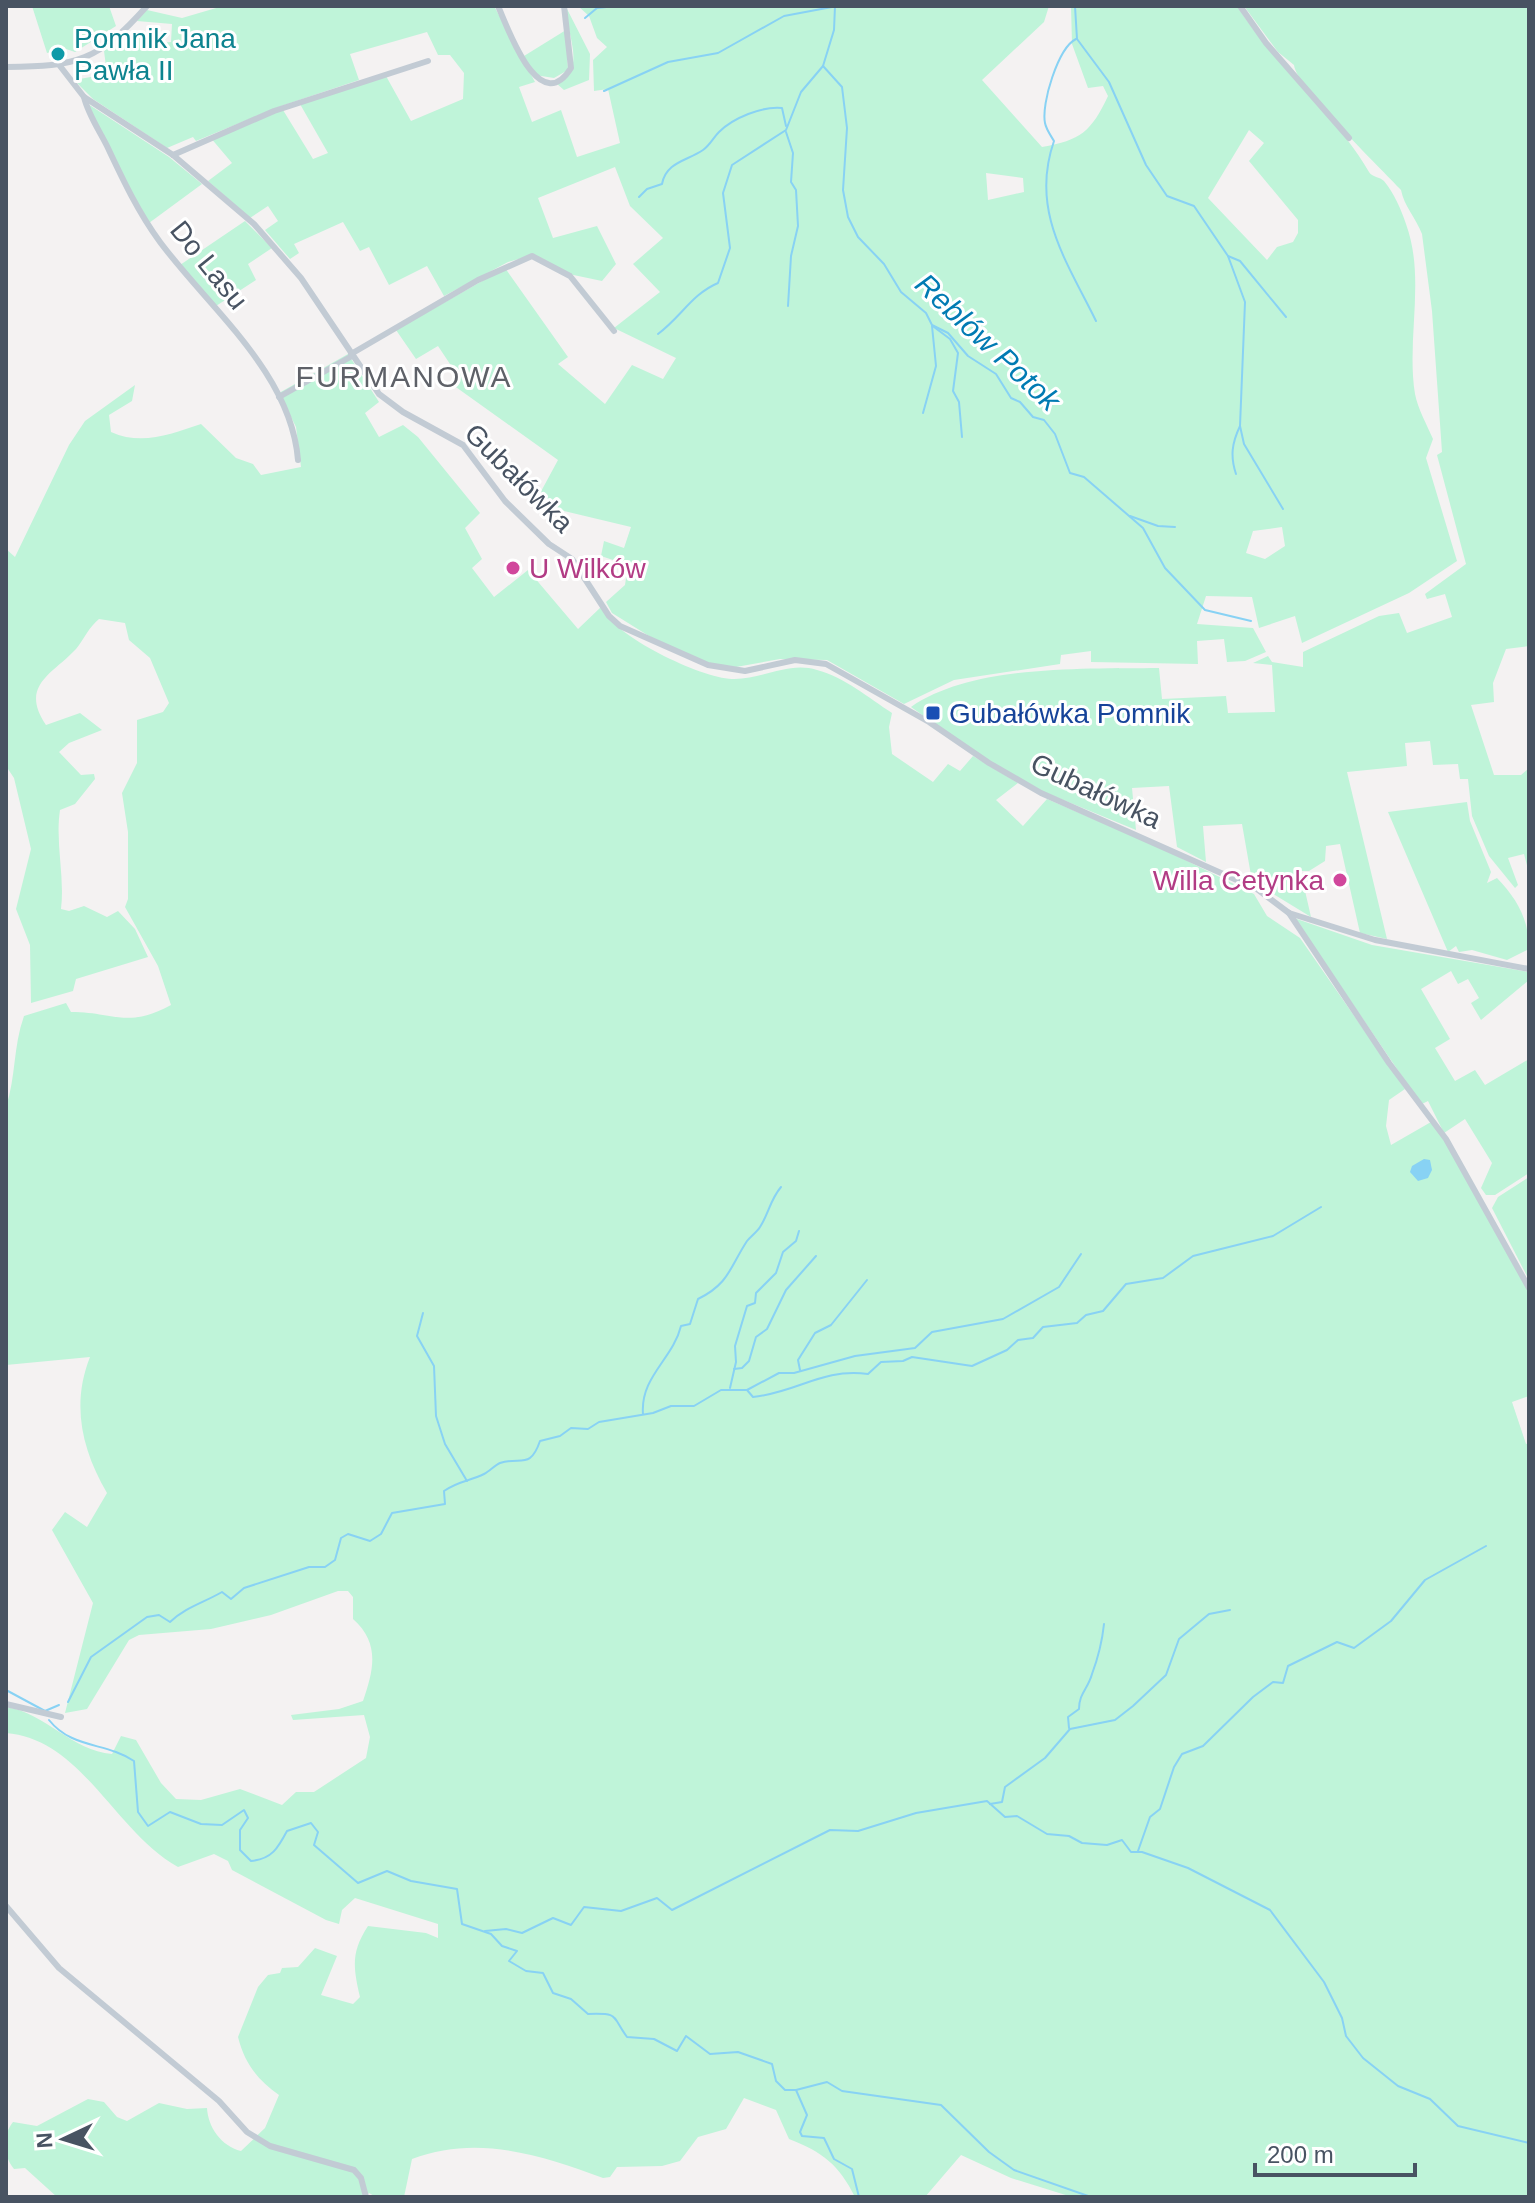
<svg xmlns="http://www.w3.org/2000/svg" width="1535" height="2203" font-family="Arial,sans-serif">
<style>
.green{fill:#bff4d9;fill-rule:evenodd}
.water{fill:#88d2f4}
.lines{fill:none;stroke-linecap:round;stroke-linejoin:round}
.stream{stroke:#88d2f4;stroke-width:2}
.minor{stroke:#c2cbd4;stroke-width:6}
.culture-dot{fill:#0f9aa8;stroke:#fff;stroke-width:3}
.hotel-dot{fill:#d1479c;stroke:#fff;stroke-width:3}
.transit-dot{fill:#1a4fb4;stroke:#fff;stroke-width:3}
.labels{text-anchor:middle;dominant-baseline:central;stroke-width:6;stroke-linejoin:round;paint-order:stroke}
.culture-label{font-size:28px;fill:#0d838f;stroke:#fff;text-anchor:start}
.street-label{font-size:28px;fill:#485362;stroke:#fff}
.hotel-label{font-size:28px;fill:#b23c85;stroke:#fff;text-anchor:start}
.transit-label{font-size:28px;fill:#164399;stroke:#fff;text-anchor:start}
.water-label{font-size:30px;font-style:italic;fill:#017bb3;stroke:#fff}
.neighbourhood-label{font-size:30px;letter-spacing:2px;fill:#5e6168;stroke:#fff}
</style>
<rect width="100%" height="100%" fill="#f4f2f2"/>
<g class="green">
<path d="M 32,6 L 109,6 L 116,26 L 75,52 L 66,49 L 47,53 Z"/>
<path d="M 223,6 L 494,6 L 535,82 L 519,87 L 532,122 L 561,110 L 577,157 L 620,143 L 608,89 L 594,91 L 593,60 L 607,47 L 597,38 L 589,16 L 578,6 L 1049,6 L 1044,22 L 982,80 L 1042,147 C 1081,140 1091,132 1108,96 L 1103,86 L 1088,88 L 1072,44 L 1071,6 L 1237,6 C 1275,66 1335,113 1369,172 C 1372,177 1380,177 1384,181 C 1394,193 1401,209 1406,224 C 1426,279 1406,338 1415,394 C 1418,409 1427,425 1433,439 L 1426,458 L 1457,561 L 1409,593 L 1302,643 L 1295,616 L 1259,628 L 1252,597 L 1206,596 L 1197,624 L 1253,628 L 1266,652 L 1245,661 L 1227,662 L 1224,639 L 1197,641 L 1198,664 L 1091,662 L 1091,651 L 1061,655 L 1060,664 L 954,680 L 904,704 L 827,660 L 780,659 L 736,667 L 711,664 L 657,641 L 612,613 L 606,602 L 625,585 L 628,565 L 601,556 L 604,541 L 624,548 L 631,527 L 564,511 L 538,497 L 558,460 L 453,385 L 460,379 L 438,346 L 416,359 L 396,330 L 505,268 L 568,357 L 558,364 L 605,404 L 632,365 L 663,379 L 676,358 L 614,328 L 660,292 L 633,264 L 663,238 L 630,206 L 615,167 L 538,198 L 553,238 L 597,226 L 616,264 L 602,281 L 564,273 L 533,255 L 508,262 L 444,296 L 427,266 L 389,285 L 369,247 L 360,251 L 343,222 L 294,244 L 299,253 L 290,259 L 265,230 L 278,221 L 268,206 L 250,218 L 208,181 L 232,163 L 210,137 L 283,110 L 313,159 L 328,153 L 300,104 L 386,76 L 411,121 L 463,99 L 464,73 L 450,55 L 438,55 L 427,32 L 350,54 L 359,80 L 281,106 L 196,141 L 193,137 L 167,148 L 93,99 L 74,80 L 107,74 L 104,51 L 124,34 L 142,34 L 144,44 L 171,42 L 172,24 L 137,21 L 147,10 L 182,18 ZM 1249,130 L 1264,143 L 1249,161 L 1298,220 L 1298,233 L 1293,242 L 1277,247 L 1267,260 L 1208,198 ZM 986,173 L 1023,178 L 1024,192 L 988,200 ZM 1282,527 L 1285,546 L 1265,559 L 1246,553 L 1253,531 Z"/>
<path d="M 1244,6 L 1529,6 L 1529,646 L 1506,649 L 1493,683 L 1494,702 L 1471,705 L 1494,775 L 1521,775 L 1529,768 L 1529,873 L 1524,854 L 1508,858 L 1518,885 L 1515,888 L 1489,856 L 1472,816 L 1468,779 L 1460,779 L 1458,764 L 1433,765 L 1430,741 L 1405,743 L 1407,766 L 1347,772 L 1387,939 L 1360,933 L 1340,844 L 1326,846 L 1325,861 L 1309,871 L 1295,871 L 1294,877 L 1303,882 L 1311,917 L 1252,881 L 1242,824 L 1203,826 L 1206,862 L 1177,847 L 1169,786 L 1132,788 L 1136,830 L 1044,792 L 977,754 L 911,707 C 973,664 1086,669 1159,668 L 1162,699 L 1226,696 L 1228,713 L 1275,712 L 1272,665 L 1253,663 L 1268,656 L 1272,662 L 1303,667 L 1303,652 L 1379,616 L 1399,613 L 1407,633 L 1452,617 L 1445,594 L 1427,599 L 1425,594 L 1466,564 L 1437,455 L 1442,452 L 1432,311 L 1422,234 C 1416,218 1404,206 1401,190 C 1382,169 1296,87 1294,65 L 1278,52 Z"/>
<path d="M 567,9 L 590,54 L 589,80 L 564,90 L 556,83 C 589,71 565,33 567,9 Z"/>
<path d="M 566,30 L 568,70 L 554,78 L 535,75 L 524,56 Z"/>
<path d="M 88,104 L 169,157 L 202,184 L 149,223 L 133,198 Z"/>
<path d="M 245,221 L 272,248 L 248,264 L 256,280 L 216,306 L 180,265 Z"/>
<path d="M 348,354 L 379,402 L 365,413 L 379,437 L 403,425 L 418,437 L 480,513 L 465,528 L 482,559 L 472,568 L 494,597 L 528,570 L 578,629 L 601,607 C 613,636 701,678 732,679 C 762,680 788,661 817,670 C 844,677 869,698 892,713 L 889,727 L 892,754 L 933,782 L 948,764 L 960,771 L 973,756 L 1018,783 L 996,800 L 1023,826 L 1047,799 L 1161,848 L 1254,894 L 1267,916 L 1300,938 L 1405,1089 L 1389,1100 L 1386,1126 L 1391,1145 L 1431,1122 L 1445,1140 L 1529,1293 L 1529,1396 L 1512,1402 L 1526,1444 L 1529,1443 L 1529,2197 L 1072,2197 L 1011,2178 L 961,2155 L 925,2197 L 855,2197 C 839,2165 823,2152 789,2139 L 776,2110 L 744,2098 L 726,2129 L 698,2137 L 680,2161 L 662,2166 L 617,2167 L 610,2177 L 603,2178 C 541,2155 477,2134 412,2159 L 404,2197 L 376,2197 L 369,2193 L 366,2197 L 57,2197 L 25,2168 L 14,2169 C 3,2155 2,2136 13,2122 L 37,2126 L 88,2099 L 104,2102 L 117,2117 L 127,2121 L 159,2103 L 187,2109 L 207,2108 C 208,2127 221,2146 241,2151 L 265,2128 L 279,2095 C 257,2079 245,2064 238,2037 L 258,1987 L 268,1975 L 280,1973 L 282,1968 L 298,1967 L 315,1948 L 337,1956 L 321,1995 L 353,2004 L 360,1997 C 353,1967 351,1952 368,1926 L 426,1933 L 438,1938 L 438,1924 L 355,1898 L 342,1910 L 339,1924 L 326,1920 L 232,1870 L 228,1861 L 214,1854 L 178,1867 C 115,1832 82,1739 6,1733 L 6,1707 C 46,1713 72,1751 112,1754 L 121,1736 L 136,1740 L 161,1783 L 176,1799 L 201,1800 L 240,1789 L 282,1805 L 296,1792 L 314,1792 L 366,1758 L 370,1737 L 364,1715 L 293,1720 L 291,1715 L 339,1709 L 363,1701 C 374,1669 380,1643 353,1619 L 353,1597 L 348,1591 L 338,1591 L 271,1615 L 211,1629 L 139,1635 L 129,1640 L 87,1709 L 65,1713 L 93,1603 L 52,1530 L 65,1512 L 87,1527 L 107,1493 C 82,1450 71,1405 90,1357 L 6,1365 L 6,1107 C 16,1077 13,1047 24,1016 L 66,1003 L 71,1012 C 115,1012 126,1029 171,1005 L 158,966 L 125,907 L 128,899 L 128,832 L 122,793 L 137,763 L 137,720 L 163,712 L 169,703 L 150,658 L 129,640 L 125,623 L 99,619 C 89,627 84,639 76,649 C 53,674 19,685 46,725 L 80,713 L 102,730 L 69,743 L 59,752 L 81,775 L 94,774 L 95,779 L 75,804 L 60,810 C 55,843 65,876 61,909 L 69,911 L 84,906 L 107,917 L 118,911 L 135,929 L 148,957 L 76,979 L 73,991 L 31,1003 L 30,945 L 16,909 L 31,849 L 14,778 L 6,766 L 6,549 L 15,557 L 69,445 L 85,421 L 135,385 L 132,401 L 109,415 L 111,432 C 142,446 171,434 201,424 L 236,458 L 253,464 L 261,475 L 301,467 L 296,427 L 279,393 Z"/>
<path d="M 1467,802 L 1470,821 L 1491,872 L 1487,883 L 1497,878 C 1517,899 1529,919 1529,949 L 1507,960 L 1472,950 L 1459,952 L 1456,946 L 1448,952 L 1388,812 Z"/>
<path d="M 1294,918 L 1372,945 L 1529,972 L 1529,980 L 1481,1020 L 1471,1003 L 1479,998 L 1468,979 L 1458,984 L 1451,971 L 1421,989 L 1450,1039 L 1435,1048 L 1455,1081 L 1475,1070 L 1485,1085 L 1529,1059 L 1529,1173 L 1495,1195 L 1486,1195 L 1481,1188 L 1492,1163 L 1465,1119 L 1444,1133 L 1428,1101 L 1422,1104 L 1408,1085 Z"/>
<path d="M 1529,1177 L 1529,1280 L 1492,1208 L 1498,1197 Z"/>
</g>
<path class="water" d="M 1424,1159 L 1430,1160 L 1432,1170 L 1428,1178 L 1418,1181 L 1410,1172 L 1412,1166 Z"/>
<g class="lines">
<g class="stream">
<path d="M 1075,6 L 1077,39 L 1109,82 L 1146,165 L 1167,196 L 1194,206 L 1228,256 L 1245,302 L 1240,426 C 1232,443 1230,456 1236,474"/>
<path d="M 585,18 L 597,8 L 616,6"/>
<path d="M 1076,39 C 1058,48 1041,104 1045,123 C 1046,129 1051,136 1054,141 C 1030,210 1066,260 1096,321"/>
<path d="M 823,66 L 842,87 L 847,128 L 843,190 L 848,217 L 858,237 L 884,264 L 901,292 L 926,313 L 932,325 L 948,333 L 968,356 L 996,374 L 1011,398 L 1020,402 L 1033,417 L 1044,420 L 1055,434 L 1070,473 L 1084,477 L 1143,528 L 1165,568 L 1205,610 L 1251,621"/>
<path d="M 604,91 L 668,62 L 718,53 L 784,16 L 832,7"/>
<path d="M 786,132 L 793,153 L 791,182 L 796,190 L 798,226 L 791,256 L 788,306"/>
<path d="M 639,197 L 647,189 L 662,184 C 666,162 687,161 703,150 C 710,145 713,138 719,132 C 733,118 762,106 782,108 L 786,126"/>
<path d="M 1228,256 L 1240,261 L 1286,317"/>
<path d="M 934,327 L 950,339 L 958,353 L 953,391 L 959,402 L 962,437"/>
<path d="M 658,334 C 681,317 692,294 718,283 L 730,248 L 723,193 L 732,165 L 786,130 L 801,92 L 823,66 L 834,30 L 835,6"/>
<path d="M 923,413 L 936,366 L 932,326"/>
<path d="M 1240,426 L 1244,444 L 1283,509"/>
<path d="M 1130,516 L 1158,526 L 1175,527"/>
<path d="M 423,1313 L 417,1336 L 434,1366 L 436,1416 L 445,1444 L 467,1481"/>
<path d="M 734,1369 L 742,1368 L 749,1361 L 756,1337 L 767,1329 L 786,1290 L 816,1256"/>
<path d="M 800,1370 L 798,1360 L 815,1333 L 831,1325 L 867,1280"/>
<path d="M 730,1388 L 736,1362 L 735,1346 L 747,1306 L 755,1303 L 756,1293 L 776,1273 L 783,1252 L 796,1241 L 799,1231"/>
<path d="M 747,1390 L 753,1397 C 799,1392 821,1368 868,1374 L 881,1362 L 903,1361 L 912,1357 L 972,1366 L 1007,1350 L 1018,1340 L 1033,1338 L 1043,1327 L 1077,1323 L 1086,1315 L 1103,1311 L 1126,1284 L 1163,1278 L 1193,1256 L 1273,1236 L 1321,1207"/>
<path d="M 643,1414 C 640,1377 673,1359 681,1326 L 690,1324 L 698,1299 C 729,1284 730,1267 747,1241 C 751,1236 757,1232 760,1227 C 769,1213 770,1200 781,1187"/>
<path d="M 6,1690 L 45,1711 L 59,1705"/>
<path d="M 68,1702 L 91,1657 L 147,1617 L 159,1615 L 170,1622 C 186,1607 203,1603 222,1592 L 231,1599 L 244,1588 L 309,1567 L 325,1567 L 335,1560 L 341,1538 L 348,1534 L 370,1541 L 381,1534 L 392,1513 L 445,1504 L 444,1491 C 458,1481 470,1481 484,1474 C 490,1471 495,1465 500,1463 C 521,1456 530,1470 540,1441 L 560,1436 L 571,1428 L 588,1429 L 599,1422 L 653,1413 L 671,1406 L 694,1406 L 721,1390 L 747,1390 L 779,1373 L 794,1373 L 855,1356 L 915,1348 L 932,1332 L 1003,1319 L 1059,1287 L 1081,1254"/>
<path d="M 49,1720 C 72,1749 106,1742 134,1761 L 138,1812 L 148,1826 L 170,1812 L 201,1824 L 222,1825 L 244,1810 L 248,1818 L 240,1830 L 240,1850 L 251,1861 C 272,1859 278,1848 287,1831 L 311,1823 L 318,1832 L 314,1845 L 358,1883 L 387,1871 L 411,1881 L 457,1889 L 462,1924 L 491,1934 L 502,1946 L 517,1951 L 509,1961 L 526,1971 L 543,1973 L 553,1993 L 571,1999 L 588,2014 C 620,2013 611,2015 627,2037 L 654,2039 L 677,2051 L 686,2036 L 710,2054 L 738,2052 L 772,2064 L 776,2081 L 785,2090 L 796,2090 L 807,2115 L 800,2132 L 802,2136 L 824,2138 L 834,2159 L 852,2169 L 859,2197"/>
<path d="M 1069,1728 L 1068,1717 L 1079,1709 C 1079,1693 1088,1689 1092,1674 C 1098,1658 1102,1643 1104,1624"/>
<path d="M 990,1804 L 1002,1802 L 1005,1787 L 1045,1758 L 1070,1729 L 1115,1720 L 1133,1706 L 1166,1675 L 1179,1639 L 1209,1614 L 1230,1610"/>
<path d="M 1138,1851 L 1150,1817 L 1160,1809 L 1174,1767 L 1182,1754 L 1203,1746 L 1253,1697 L 1273,1682 L 1283,1683 L 1288,1666 L 1337,1642 L 1354,1648 L 1391,1621 L 1425,1580 L 1486,1546"/>
<path d="M 485,1931 L 506,1929 L 522,1933 L 553,1918 L 571,1925 L 584,1907 L 621,1911 L 657,1898 L 672,1910 L 830,1830 L 858,1831 L 916,1813 L 987,1801 L 1005,1817 L 1017,1816 L 1047,1834 L 1069,1836 L 1082,1843 L 1107,1845 L 1122,1840 L 1131,1852 L 1142,1852 L 1188,1868 L 1270,1910 L 1324,1982 L 1342,2018 L 1346,2036 L 1363,2058 L 1398,2086 L 1430,2099 L 1458,2126 L 1529,2143"/>
<path d="M 796,2090 L 827,2082 L 842,2091 L 941,2105 L 989,2152 L 1014,2170 L 1091,2197"/>
</g>
<g class="minor">
<path d="M 498,6 C 508,28 539,119 571,68 L 564,6"/>
<path d="M 1240,6 L 1266,43 L 1349,138"/>
<path d="M 60,66 L 84,97 L 173,155 L 254,224 L 301,278 L 379,394 L 403,412 L 463,445 L 505,501 L 549,544 L 572,559 L 609,616 L 620,626 L 708,665 L 745,671 L 795,660 L 826,664 L 929,722 L 989,763 L 1041,793 L 1257,889 L 1289,913 L 1375,940 L 1529,969"/>
<path d="M 6,67 C 78,66 97,62 147,6"/>
<path d="M 84,97 C 88,114 99,130 107,146 C 123,180 138,212 160,242 C 210,309 291,373 298,460"/>
<path d="M 173,155 L 274,111 L 428,61"/>
<path d="M 351,354 L 478,280 L 532,256 L 570,276 L 614,331"/>
<path d="M 279,397 L 352,356"/>
<path d="M 1289,913 L 1389,1063 L 1446,1139 L 1529,1288"/>
<path d="M 6,1704 L 61,1717"/>
<path d="M 6,1906 L 59,1968 L 219,2101 L 247,2132 L 270,2146 L 354,2170 L 361,2178 L 366,2197"/>
</g>
</g>
<circle class="culture-dot" cx="58" cy="54" r="8"/>
<g class="hotel-dot">
<circle cx="513" cy="568" r="8"/>
<circle cx="1340" cy="880" r="8"/>
</g>
<rect class="transit-dot" x="925" y="705" width="16" height="16" rx="4"/>
<g class="labels">
<g class="culture-label">
<text x="74" y="38">Pomnik Jana<tspan x="74" dy="32">Pawła II</tspan></text>
</g>
<g class="street-label">
<text transform="translate(209 265) rotate(51)">Do Lasu</text>
<text transform="translate(519 478) rotate(45)">Gubałówka</text>
<text transform="translate(1096 791) rotate(25)">Gubałówka</text>
</g>
<g class="hotel-label">
<text x="529" y="568">U Wilków</text>
<text x="1324" y="880" text-anchor="end">Willa Cetynka</text>
</g>
<g class="transit-label">
<text x="949" y="713">Gubałówka Pomnik</text>
</g>
<g class="water-label">
<text transform="translate(988 342) rotate(43)">Reblów Potok</text>
</g>
<g class="neighbourhood-label">
<text x="404" y="376">FURMANOWA</text>
</g>
</g>
<rect width="1535" height="2203" fill="none" stroke="#485362" stroke-width="16"/>
<g transform="translate(64 2139) rotate(266)" stroke="#ffffff" stroke-width="6" paint-order="stroke">
<path d="M0-6L14 30L0 20L-14 30Z" fill="#485362"/>
<text y="-12" font-size="22" font-weight="bold" text-anchor="middle" fill="#485362">N</text>
</g>
<path d="M1255 2163v12h160v-12" fill="none" stroke="#485362" stroke-width="4"/>
<text x="1267" y="2163" font-size="24" fill="#485362" stroke="#ffffff" stroke-width="6" paint-order="stroke">200 m</text>
</svg>
